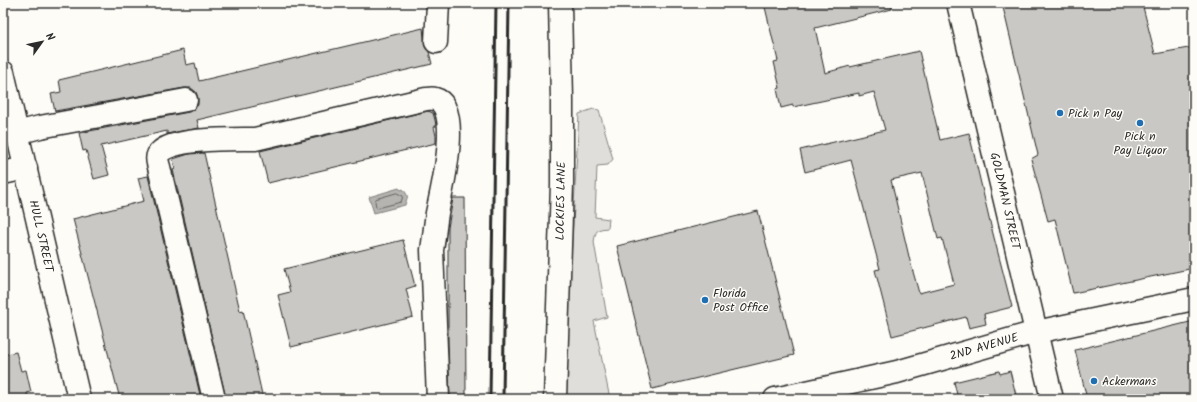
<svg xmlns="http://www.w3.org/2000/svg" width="1197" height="402" font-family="Kalam,sans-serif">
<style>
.green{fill:#dfdeda;stroke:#858482}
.water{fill:#b5b4b1;stroke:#7e7d7b}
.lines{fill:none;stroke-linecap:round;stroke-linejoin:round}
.shore{stroke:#626261;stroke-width:1}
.building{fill:#c9c8c4;stroke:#2b2b2b;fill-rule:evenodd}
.minor-casing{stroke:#2b2b2b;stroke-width:25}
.minor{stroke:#fdfcf7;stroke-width:22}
.rail{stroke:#2b2b2b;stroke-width:3}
.poi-dot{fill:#1f6fb2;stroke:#fdfcf7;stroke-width:1.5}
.labels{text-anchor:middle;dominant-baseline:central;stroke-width:3;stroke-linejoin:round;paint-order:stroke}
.poi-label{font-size:12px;fill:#2b2b2b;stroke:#fdfcf7;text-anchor:start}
.street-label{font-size:12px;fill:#2b2b2b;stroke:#fdfcf7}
</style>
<rect width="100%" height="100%" fill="#fdfcf7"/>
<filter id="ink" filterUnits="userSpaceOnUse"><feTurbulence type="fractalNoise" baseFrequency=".025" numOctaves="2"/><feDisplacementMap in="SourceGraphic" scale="8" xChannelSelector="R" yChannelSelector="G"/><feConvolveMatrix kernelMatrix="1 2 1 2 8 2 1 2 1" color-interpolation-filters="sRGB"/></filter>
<g filter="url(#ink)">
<path class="green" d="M 593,109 L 599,110 L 613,159 L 608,165 L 597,166 L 595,217 L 609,219 L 608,228 C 596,229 596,230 594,242 L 607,317 L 594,321 L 610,399 L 565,399 L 564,392 L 579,114 Z"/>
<path class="water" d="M 399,188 L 401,190 L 403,189 C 410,198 407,196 405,205 L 374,213 L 369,197 Z"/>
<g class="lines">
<path class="shore" d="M 397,193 L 403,196 L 401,202 L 378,208 L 376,207 L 375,201 L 376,199 Z"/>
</g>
<g class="building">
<path d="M 764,3 L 891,3 L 892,9 L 815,28 L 825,73 L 850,66 L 850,67 L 919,51 L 940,140 L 969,133 L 991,226 L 1012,307 L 984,314 L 986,324 L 969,328 L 966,317 L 892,336 L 875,270 L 880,269 L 851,160 L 805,172 L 800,150 L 885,130 L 874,92 L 859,96 L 859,93 L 793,107 L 793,105 L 781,108 L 777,89 L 780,88 L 774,62 L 778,61 ZM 922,173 L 938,239 L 942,238 L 954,284 L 919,293 L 910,261 L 891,180 Z"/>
<path d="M 1002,3 L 1142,3 L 1155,54 L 1194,47 L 1194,268 L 1073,293 L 1055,219 L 1048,221 L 1031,159 L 1038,155 Z"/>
<path d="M 423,28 L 425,47 L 429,52 L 432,64 L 197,120 L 199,128 L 167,134 L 167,131 L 101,146 L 109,175 L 94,179 L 86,150 L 83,151 L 79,133 L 189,112 L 194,109 L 198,105 L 198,98 L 196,92 L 191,88 L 184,88 L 55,111 L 51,94 L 61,92 L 59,80 L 183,50 L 186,65 L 195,63 L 199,81 Z"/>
<path d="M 428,111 L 433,113 L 435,120 L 436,126 L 434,127 L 436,136 L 436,143 L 268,183 L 260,151 Z"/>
<path d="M 204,153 L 240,311 L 243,310 L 263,399 L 226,399 L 173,170 L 175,169 L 173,159 L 189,154 Z"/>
<path d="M 148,176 L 201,399 L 120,399 L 73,219 L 144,201 L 138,178 Z"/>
<path d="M 453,198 L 465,198 L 466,399 L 450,399 L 448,343 L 448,228 Z"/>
<path d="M 758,211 L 794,355 L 652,389 L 617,246 Z"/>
<path d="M 403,240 L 415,286 L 406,289 L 413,317 L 291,347 L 278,295 L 290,292 L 284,269 Z"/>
<path d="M 1194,321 L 1194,399 L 1087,399 L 1075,350 Z"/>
<path d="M 16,352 L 21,371 L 26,370 L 31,392 L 27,393 L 28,399 L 3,399 L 3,355 Z"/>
<path d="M 999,371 L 1000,374 L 1010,371 L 1017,399 L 958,399 L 954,382 Z"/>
</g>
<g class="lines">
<defs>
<g id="minor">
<path d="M 958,3 L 1052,399"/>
<path d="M 436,42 L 438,3"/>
<path d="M 3,72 L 79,399"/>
<path d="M 17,133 L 40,127 L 186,100"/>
<path d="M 3,173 L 26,168"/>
<path d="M 214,399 L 159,167 C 158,163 156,159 158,155 C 166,137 237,139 255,139 L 426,99 C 428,99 432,98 435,99 C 463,106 441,194 437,213 C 435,226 434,238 432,250 L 438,399"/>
<path d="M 555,399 L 562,184 L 562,100 L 560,3"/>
<path d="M 775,399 L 897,372 L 1036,332 L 1194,299"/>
</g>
</defs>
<use href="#minor" class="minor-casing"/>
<use href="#minor" class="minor"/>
<g class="rail">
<path d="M 490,399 L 496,3"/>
<path d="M 503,399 L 509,3"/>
</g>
</g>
</g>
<g class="poi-dot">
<circle cx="1060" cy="113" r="4"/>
<circle cx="1140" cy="123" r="4"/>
<circle cx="705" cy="300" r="4"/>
<circle cx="1094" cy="381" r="4"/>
</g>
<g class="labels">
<g class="poi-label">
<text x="1068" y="113">Pick n Pay</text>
<text x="1140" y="136" text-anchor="middle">Pick n<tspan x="1140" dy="14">Pay Liquor</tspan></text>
<text x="713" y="293">Florida<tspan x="713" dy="14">Post Office</tspan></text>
<text x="1102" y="381">Ackermans</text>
</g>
<g class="street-label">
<text transform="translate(561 201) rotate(-89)">LOCKIES LANE</text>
<text transform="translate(1005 201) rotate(77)">GOLDMAN STREET</text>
<text transform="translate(41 236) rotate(77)">HULL STREET</text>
<text transform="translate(984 347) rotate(-16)">2ND AVENUE</text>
</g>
</g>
<rect width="1197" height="402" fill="none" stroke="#fdfcf7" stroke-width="16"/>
<rect x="8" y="8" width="1181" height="386" fill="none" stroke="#2b2b2b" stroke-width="1.5" filter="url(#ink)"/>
<g transform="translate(42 42) rotate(57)" stroke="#fdfcf7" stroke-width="3" paint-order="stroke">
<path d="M0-3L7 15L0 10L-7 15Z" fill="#2b2b2b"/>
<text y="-6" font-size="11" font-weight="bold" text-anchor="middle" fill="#2b2b2b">N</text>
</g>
</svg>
